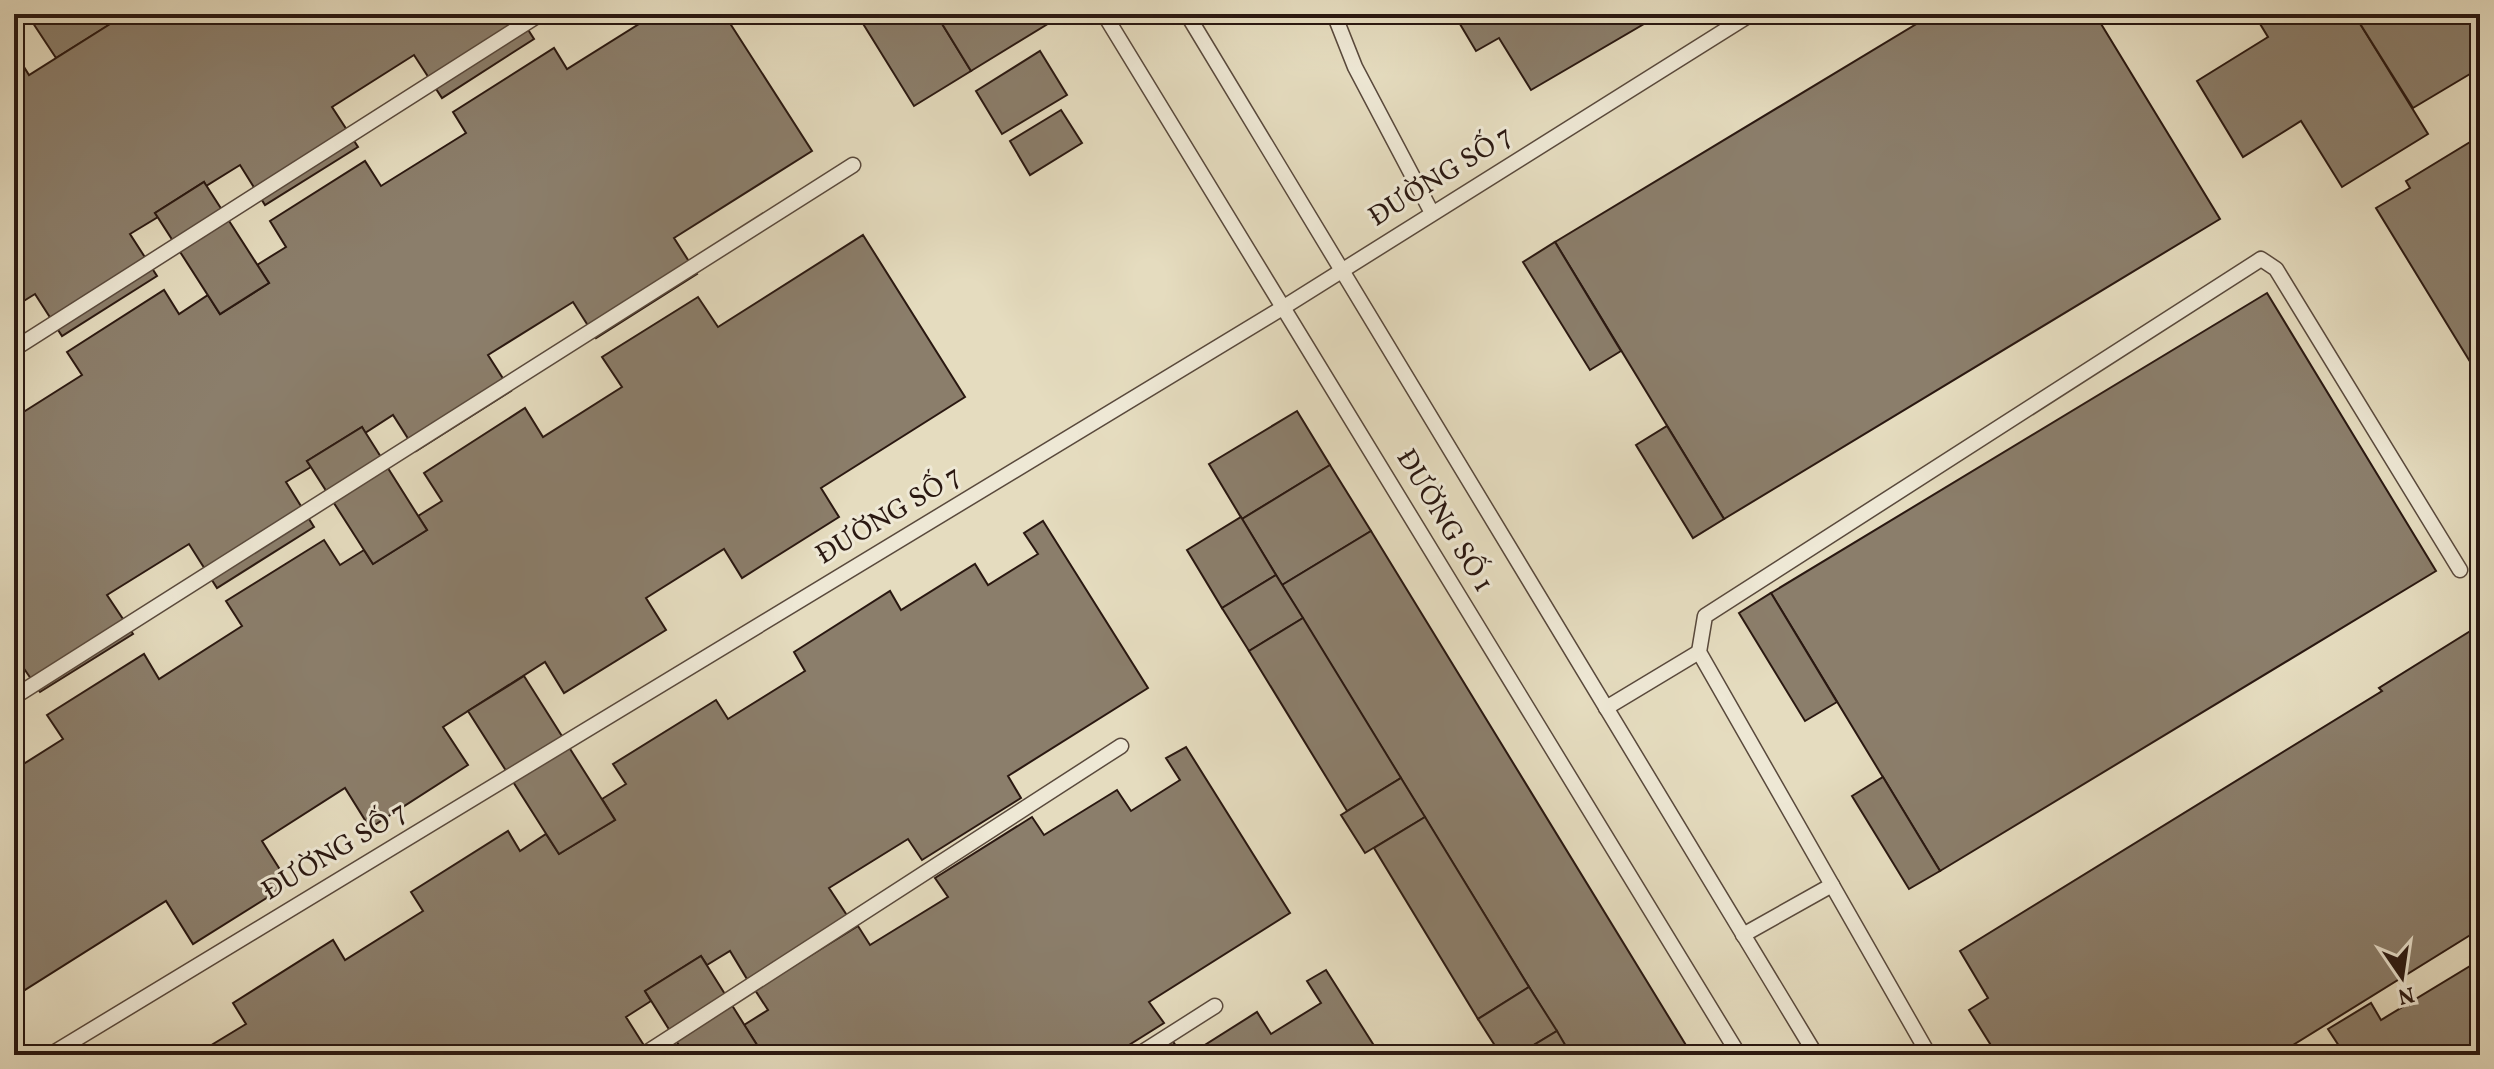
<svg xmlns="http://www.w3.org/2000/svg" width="2494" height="1069" font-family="Vollkorn,serif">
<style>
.building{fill:#8b7e6b;stroke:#2a1811;stroke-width:2}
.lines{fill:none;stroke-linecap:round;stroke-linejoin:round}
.lane-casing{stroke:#59493c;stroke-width:17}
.lane{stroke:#eee8d5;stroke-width:14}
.labels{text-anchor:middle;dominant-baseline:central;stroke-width:6;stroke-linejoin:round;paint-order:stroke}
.street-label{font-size:28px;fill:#2a1811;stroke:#eee8d5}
</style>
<rect width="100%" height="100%" fill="#e5dcbf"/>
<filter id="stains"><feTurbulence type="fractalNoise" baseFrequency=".0025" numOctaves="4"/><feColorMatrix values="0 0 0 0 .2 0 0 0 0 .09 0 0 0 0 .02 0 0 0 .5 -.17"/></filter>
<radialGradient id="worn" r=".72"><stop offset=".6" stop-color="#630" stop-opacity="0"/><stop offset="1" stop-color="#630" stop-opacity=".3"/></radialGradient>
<g class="building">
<path d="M 27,14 L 101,14 L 109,25 L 56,58 Z"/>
<path d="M 126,14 L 518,14 L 534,39 L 442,98 L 414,55 L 332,107 L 358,147 L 265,205 L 240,165 L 206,186 L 204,182 L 155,213 L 158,217 L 130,234 L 157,276 L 62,336 L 35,294 L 14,307 L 14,51 L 29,75 Z"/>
<path d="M 655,14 L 724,14 L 812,151 L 674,238 L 697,274 L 596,338 L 573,302 L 488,355 L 511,391 L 416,451 L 393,415 L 365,433 L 362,427 L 307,461 L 311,467 L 286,482 L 314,527 L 217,588 L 189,544 L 107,595 L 133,634 L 40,692 L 14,654 L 14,418 L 82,375 L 67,352 L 164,290 L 179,314 L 208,295 L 220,314 L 269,283 L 257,265 L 286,247 L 270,221 L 365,161 L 381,186 L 466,133 L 453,112 L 554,48 L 567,69 Z"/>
<path d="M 857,14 L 936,14 L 971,71 L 914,106 Z"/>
<path d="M 936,14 L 1064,14 L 971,71 Z"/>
<path d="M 1454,14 L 1661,14 L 1531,90 L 1499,38 L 1476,51 Z"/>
<path d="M 1933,14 L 2095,14 L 2220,219 L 1724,519 L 1555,242 Z"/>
<path d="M 2254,14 L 2354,14 L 2428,134 L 2342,187 L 2301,121 L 2243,157 L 2197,81 L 2268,37 Z"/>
<path d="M 2354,14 L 2480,14 L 2480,68 L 2413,108 Z"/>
<path d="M 1040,51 L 1067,95 L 1002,134 L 976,91 Z"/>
<path d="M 1061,110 L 1082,143 L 1030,175 L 1010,141 Z"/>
<path d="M 2480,136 L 2480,378 L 2376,208 L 2410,188 L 2406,181 Z"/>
<path d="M 204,182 L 269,283 L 220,314 L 155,213 Z"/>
<path d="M 863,235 L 965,397 L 821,488 L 839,517 L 742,578 L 724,549 L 646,598 L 666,630 L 564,693 L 545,662 L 443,727 L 468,765 L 370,828 L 345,788 L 262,841 L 289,884 L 193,944 L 166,901 L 20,993 L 14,983 L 14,770 L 63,739 L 47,715 L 144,654 L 159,679 L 242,626 L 226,601 L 324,540 L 340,565 L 364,550 L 373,564 L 427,530 L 418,516 L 442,501 L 424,473 L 525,408 L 543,437 L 622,387 L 602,357 L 698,297 L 718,327 Z"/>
<path d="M 1555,242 L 1621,351 L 1590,370 L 1523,262 Z"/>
<path d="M 2267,293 L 2436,571 L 1940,871 L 1771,593 Z"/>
<path d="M 1297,411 L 1330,465 L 1242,519 L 1209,464 Z"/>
<path d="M 1667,426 L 1724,519 L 1693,538 L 1636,445 Z"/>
<path d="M 362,427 L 427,530 L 373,564 L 307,461 Z"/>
<path d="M 1330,465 L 1371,531 L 1282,585 L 1242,519 Z"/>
<path d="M 1241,517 L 1276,575 L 1222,608 L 1187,550 Z"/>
<path d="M 1043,521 L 1148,688 L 1008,776 L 1021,798 L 922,860 L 908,839 L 829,888 L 854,926 L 753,989 L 730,951 L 707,965 L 701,956 L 645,991 L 651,1001 L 626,1017 L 650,1055 L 195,1055 L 246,1024 L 233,1003 L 333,940 L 345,960 L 423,911 L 411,892 L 508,831 L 520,851 L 546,834 L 559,854 L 615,820 L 602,799 L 626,784 L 613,764 L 716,700 L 728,719 L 805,671 L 794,652 L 890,591 L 901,610 L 975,564 L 988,585 L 1038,554 L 1024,533 Z"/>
<path d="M 1371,531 L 1692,1055 L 1571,1055 L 1529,987 L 1282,585 Z"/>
<path d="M 1276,575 L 1303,618 L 1249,651 L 1222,608 Z"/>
<path d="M 1771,593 L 1837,702 L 1805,721 L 1739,613 Z"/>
<path d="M 1303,618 L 1401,778 L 1347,811 L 1249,651 Z"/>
<path d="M 2480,625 L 2480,929 L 2277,1055 L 1997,1055 L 1969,1010 L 1988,998 L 1960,951 L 2382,691 L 2379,688 Z"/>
<path d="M 524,676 L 615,820 L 559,854 L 468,711 Z"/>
<path d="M 1186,747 L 1290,913 L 1149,1002 L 1164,1023 L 1113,1055 L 741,1055 L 757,1045 L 744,1025 L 768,1010 L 755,990 L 858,926 L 870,945 L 948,897 L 935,878 L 1032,817 L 1044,835 L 1117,790 L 1131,811 L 1180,780 L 1166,758 Z"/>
<path d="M 1883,777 L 1940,871 L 1909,889 L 1852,796 Z"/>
<path d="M 1401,778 L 1425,817 L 1365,853 L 1341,815 Z"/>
<path d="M 1425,817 L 1529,987 L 1478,1019 L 1374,848 Z"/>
<path d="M 701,956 L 757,1045 L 741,1055 L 685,1055 L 645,991 Z"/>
<path d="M 2480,960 L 2480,1055 L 2323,1055 L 2339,1046 L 2328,1029 L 2371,1003 L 2381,1020 Z"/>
<path d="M 1326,970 L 1380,1055 L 1189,1055 L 1257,1012 L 1271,1034 L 1321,1003 L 1307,981 Z"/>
<path d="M 1529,987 L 1557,1031 L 1517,1055 L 1501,1055 L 1478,1019 Z"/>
<path d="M 1557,1031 L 1571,1055 L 1517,1055 Z"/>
<path d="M 1172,1040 L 1182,1055 L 1148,1055 Z"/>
</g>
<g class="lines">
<defs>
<g id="lane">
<path d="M 1104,14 L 1739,1055"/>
<path d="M 1187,14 L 1816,1055"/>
<path d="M 1334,14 L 1355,67 L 1432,213"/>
<path d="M 14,349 L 540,14"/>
<path d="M 14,697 L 853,165"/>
<path d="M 1606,708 L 1699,652"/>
<path d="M 1743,935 L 1832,885"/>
<path d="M 50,1055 L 1284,307 L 1751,14"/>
<path d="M 643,1055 L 1121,746"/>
<path d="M 1138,1055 L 1215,1006"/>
<path d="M 1929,1055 L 1699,652 L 1705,616 L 2261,259 L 2276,269 L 2460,570"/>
</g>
</defs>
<use href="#lane" class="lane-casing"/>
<use href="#lane" class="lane"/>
</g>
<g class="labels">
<g class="street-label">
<text transform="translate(1441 177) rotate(-32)">ĐƯỜNG SỐ 7</text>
<text transform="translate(889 516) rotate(-31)">ĐƯỜNG SỐ 7</text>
<text transform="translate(1444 521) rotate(59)">ĐƯỜNG SỐ 1</text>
<text transform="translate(335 852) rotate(-31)">ĐƯỜNG SỐ 7</text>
</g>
</g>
<rect width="2494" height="1069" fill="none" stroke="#e5dcbf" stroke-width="48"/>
<rect x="16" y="16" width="2462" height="1037" fill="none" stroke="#2a1811" stroke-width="4"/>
<rect x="24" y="24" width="2446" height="1021" fill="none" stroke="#2a1811" stroke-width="2"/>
<g transform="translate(2402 977) rotate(167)" stroke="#eee8d5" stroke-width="6" paint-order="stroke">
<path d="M0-6L14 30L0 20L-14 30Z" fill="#2a1811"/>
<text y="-12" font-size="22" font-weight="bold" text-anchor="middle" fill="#2a1811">N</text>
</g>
<rect width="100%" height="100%" filter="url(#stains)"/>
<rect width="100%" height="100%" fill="url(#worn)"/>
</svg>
